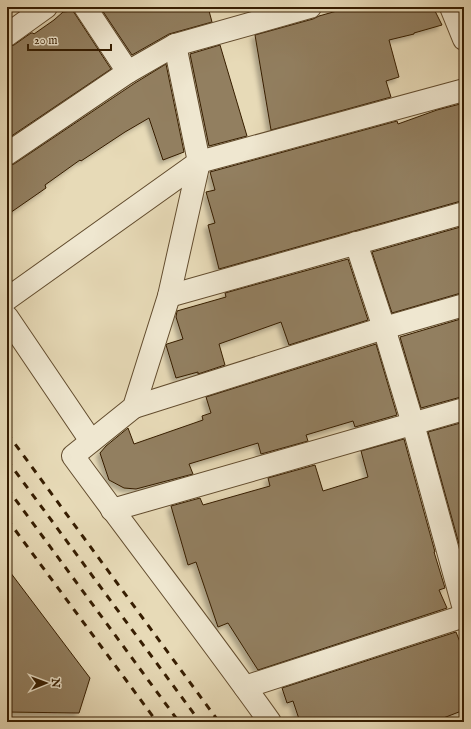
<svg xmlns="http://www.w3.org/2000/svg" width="471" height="729" font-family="'IM FELL English',serif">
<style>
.building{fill:#927f60;stroke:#361d01;filter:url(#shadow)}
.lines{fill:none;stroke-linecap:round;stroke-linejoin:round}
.street-casing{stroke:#624c2e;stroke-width:24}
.street{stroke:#efe7d0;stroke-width:22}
.rail{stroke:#361d01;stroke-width:3;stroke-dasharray:7 7;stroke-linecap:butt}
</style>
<defs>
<filter id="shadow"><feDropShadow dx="-3.5" dy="3.5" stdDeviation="2" flood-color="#0004"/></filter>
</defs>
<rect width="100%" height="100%" fill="#e7dab7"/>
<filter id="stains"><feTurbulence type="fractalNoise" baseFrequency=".005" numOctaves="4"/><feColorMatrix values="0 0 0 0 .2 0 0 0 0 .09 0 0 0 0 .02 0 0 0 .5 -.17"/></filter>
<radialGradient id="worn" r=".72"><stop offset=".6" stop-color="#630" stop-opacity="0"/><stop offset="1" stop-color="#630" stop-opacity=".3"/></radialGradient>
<g class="building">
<path d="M 100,7 L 208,7 L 212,22 L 169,34 L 132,55 Z"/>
<path d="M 351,7 L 433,7 L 442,25 L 414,33 L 414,34 L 389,40 L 399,77 L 386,81 L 391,97 L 271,130 L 255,35 L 313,19 L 319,16 Z"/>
<path d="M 73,11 L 75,14 L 111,69 L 7,139 L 7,47 L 14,45 L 31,33 L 33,33 L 34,34 L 54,20 L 63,12 Z"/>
<path d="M 220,45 L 247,136 L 209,146 L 190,54 Z"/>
<path d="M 166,64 L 184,152 L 163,160 L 149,118 L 125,132 L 81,161 L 80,160 L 45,185 L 46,188 L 7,215 L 7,166 L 14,164 L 135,83 Z"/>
<path d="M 464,103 L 464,201 L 461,201 L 219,269 L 208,225 L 215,223 L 206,192 L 215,190 L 210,172 L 397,121 L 398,124 L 437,110 Z"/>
<path d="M 464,226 L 464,293 L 461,293 L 392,313 L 372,252 Z"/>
<path d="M 348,259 L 368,320 L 289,345 L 281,322 L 219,344 L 225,365 L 198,374 L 198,372 L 176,378 L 166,345 L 167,344 L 183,339 L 176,317 L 177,311 L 226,297 L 225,293 Z"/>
<path d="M 464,318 L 464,397 L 461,397 L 421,408 L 400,337 Z"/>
<path d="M 376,344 L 397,415 L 355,427 L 353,421 L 306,435 L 308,441 L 261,454 L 258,443 L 189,464 L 193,474 L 136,489 L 124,488 L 109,480 L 100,453 L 106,446 L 128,428 L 134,444 L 203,420 L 202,416 L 211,413 L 206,397 Z"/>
<path d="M 464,422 L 464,543 L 459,544 L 428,432 Z"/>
<path d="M 404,439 L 435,552 L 434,552 L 445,588 L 439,590 L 447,608 L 258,670 L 228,623 L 218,627 L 196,562 L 188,565 L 171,506 L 200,498 L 203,505 L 270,486 L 268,478 L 315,465 L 323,491 L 368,477 L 361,451 Z"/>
<path d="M 7,568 L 90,678 L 79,713 L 7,712 Z"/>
<path d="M 456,632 L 464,652 L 464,710 L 433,722 L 300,722 L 293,701 L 287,703 L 282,688 Z"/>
</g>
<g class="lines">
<defs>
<g id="street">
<path d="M 85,7 L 128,72 L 175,45 L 310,7"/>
<path d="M 451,7 L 464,39"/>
<path d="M 7,35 L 46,7"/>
<path d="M 175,45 L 199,162 L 169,296 L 134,407 L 73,456 C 138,545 206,632 270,722"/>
<path d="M 7,154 L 128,72"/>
<path d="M 356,243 L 384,328 L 413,424 L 464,609"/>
<path d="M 169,296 L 464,213"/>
<path d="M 7,299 L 199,162 L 464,90"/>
<path d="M 7,317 L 91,441"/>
<path d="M 134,407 L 384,328 L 464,305"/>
<path d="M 112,510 L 464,409"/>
<path d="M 245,687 L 464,616"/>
</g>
</defs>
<use href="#street" class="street-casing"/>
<use href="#street" class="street"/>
<g class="rail">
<path d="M 7,433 L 219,722"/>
<path d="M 7,460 L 200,722"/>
<path d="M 7,488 L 179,722"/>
<path d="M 7,519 L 157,722"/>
</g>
</g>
<rect width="471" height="729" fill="none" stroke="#e7dab7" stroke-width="24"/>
<rect x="8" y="8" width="455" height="713" fill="none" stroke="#361d01" stroke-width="2"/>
<rect x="12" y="12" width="447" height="705" fill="none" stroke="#361d01"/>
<g transform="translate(46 683) rotate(89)" stroke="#efe7d0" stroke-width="3" paint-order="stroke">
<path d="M0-3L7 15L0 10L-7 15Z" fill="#361d01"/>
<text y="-6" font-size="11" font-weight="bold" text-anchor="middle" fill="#361d01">N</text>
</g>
<path d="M28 44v6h83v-6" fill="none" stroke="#361d01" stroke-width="2"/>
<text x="34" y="44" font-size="12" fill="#361d01" stroke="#efe7d0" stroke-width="3" paint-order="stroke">20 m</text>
<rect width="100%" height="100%" filter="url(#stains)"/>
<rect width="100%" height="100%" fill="url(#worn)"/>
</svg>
